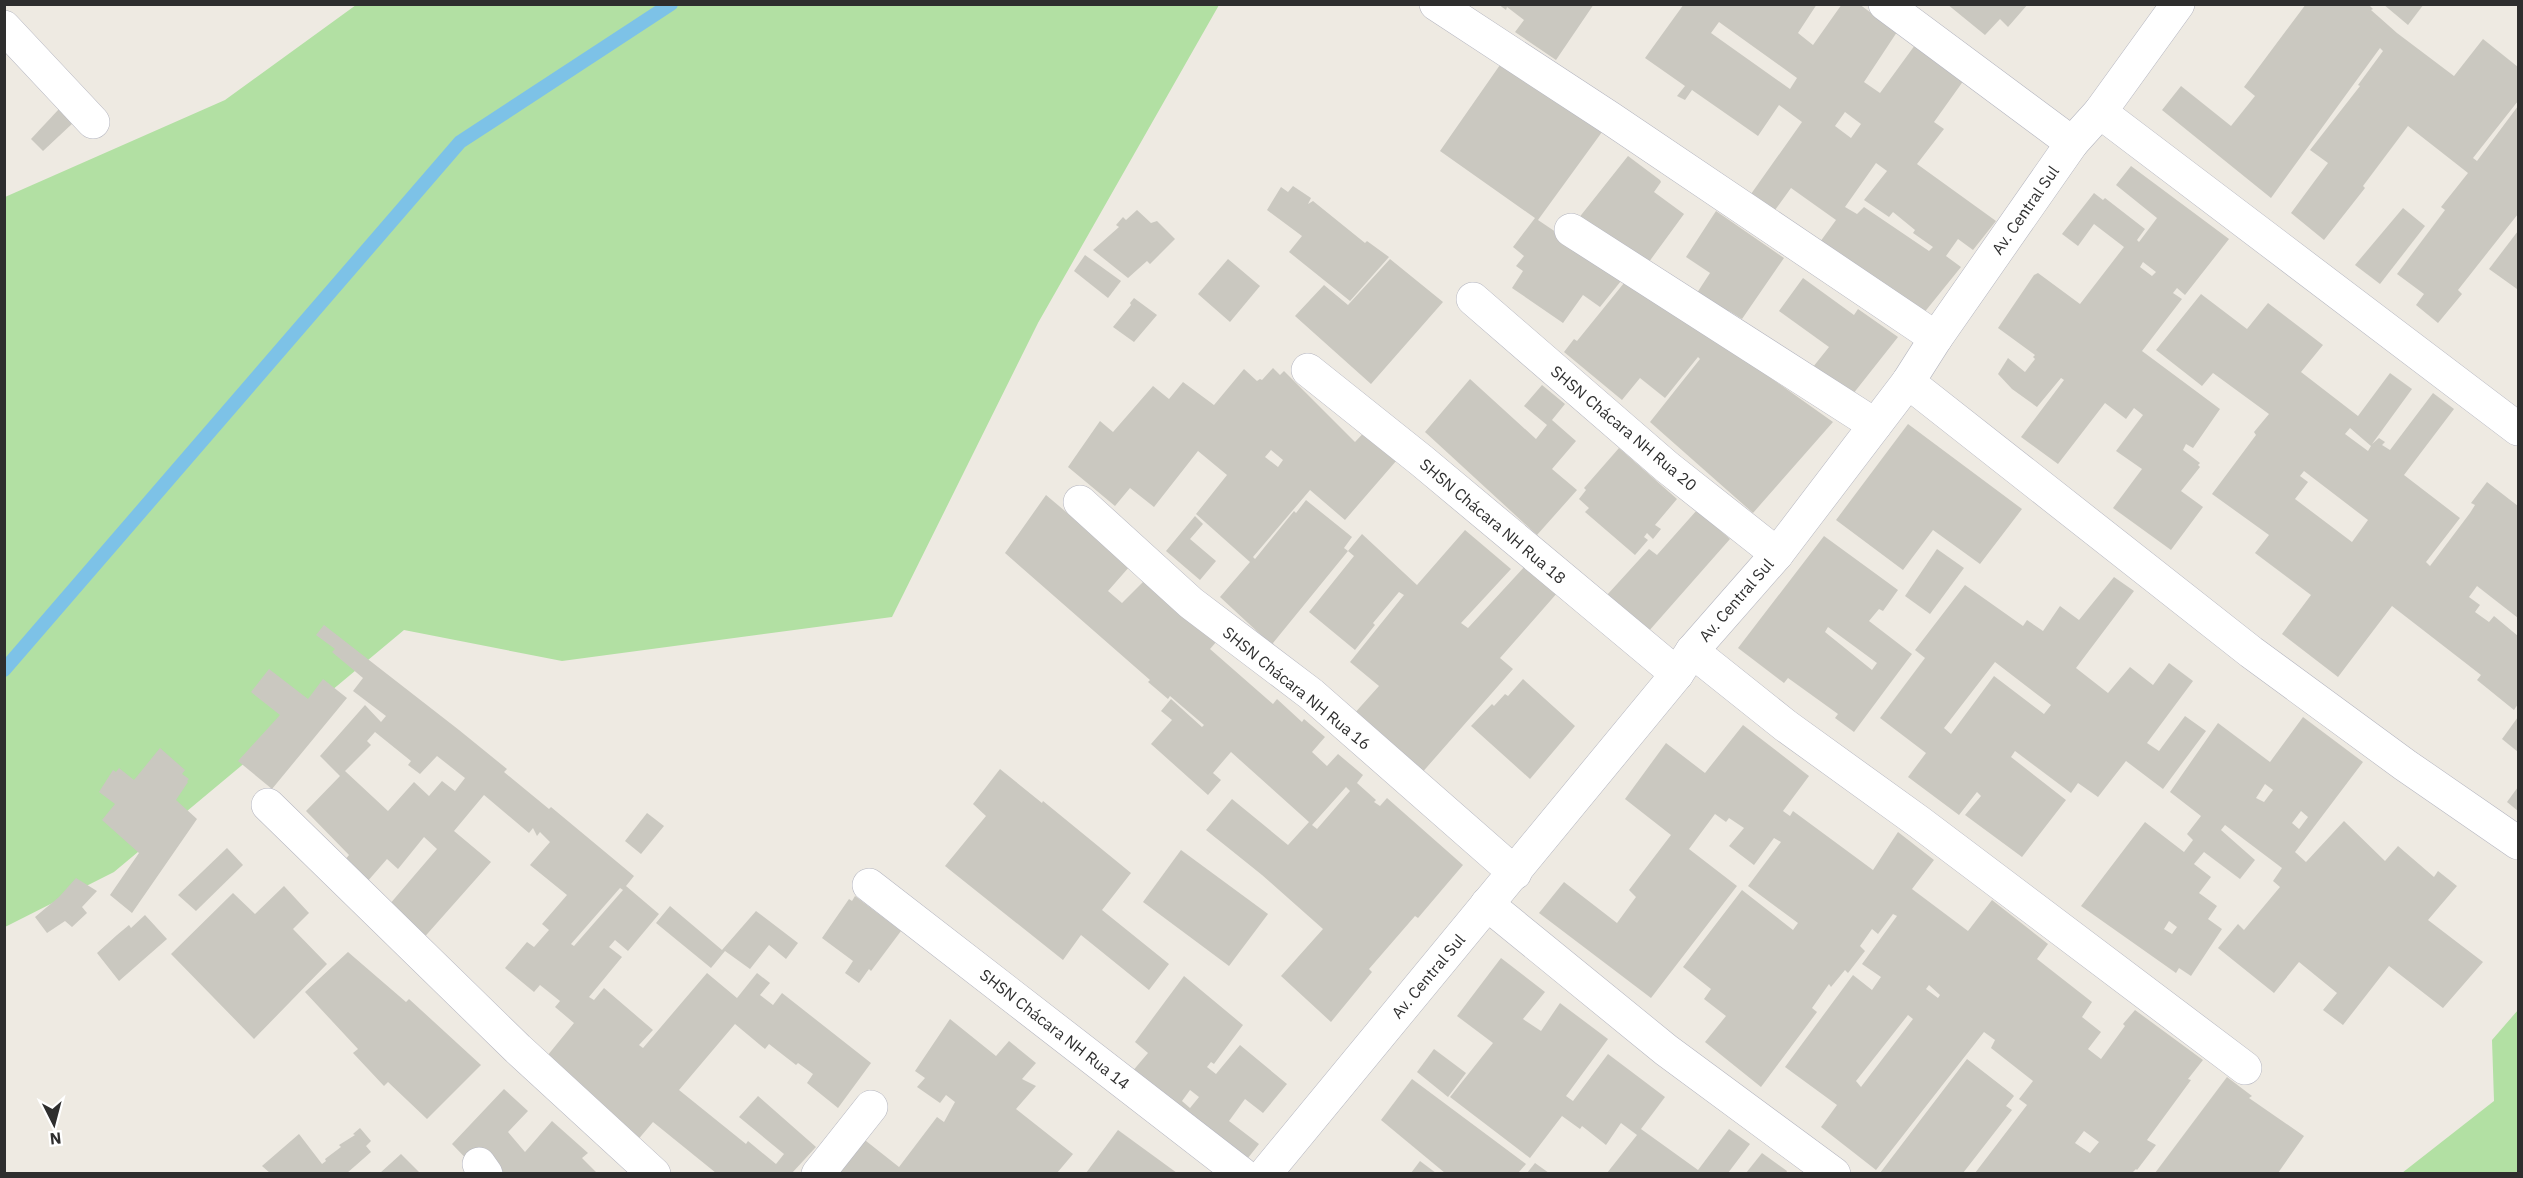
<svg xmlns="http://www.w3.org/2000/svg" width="2523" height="1178" font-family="'IBM Plex Sans',sans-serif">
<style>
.green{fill:#b2e0a3}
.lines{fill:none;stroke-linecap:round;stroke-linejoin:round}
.stream{stroke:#7dc2e7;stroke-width:14}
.building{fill:#cac8c0;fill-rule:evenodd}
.street-casing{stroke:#b5b6c0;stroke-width:34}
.secondary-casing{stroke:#b5b6c0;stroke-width:34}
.street{stroke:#fff;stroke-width:33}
.secondary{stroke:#fff;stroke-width:33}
.labels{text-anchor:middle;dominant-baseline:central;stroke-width:4.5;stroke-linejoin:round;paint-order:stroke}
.street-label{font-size:16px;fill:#2e2e2e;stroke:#fff}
</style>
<rect width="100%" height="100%" fill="#eeeae2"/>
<g class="green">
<path d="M 356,5 L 1219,5 L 1038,323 L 892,617 L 562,661 L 404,630 L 114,872 L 5,927 L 5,197 L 225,100 Z"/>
<path d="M 2518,1010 L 2518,1173 L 2402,1173 L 2494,1101 L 2492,1040 Z"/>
</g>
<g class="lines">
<path class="stream" d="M 4,670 L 460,142 L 671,4"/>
</g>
<g class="building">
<path d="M 1498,4 L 1594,4 L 1556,60 L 1515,32 L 1524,20 L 1507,7 L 1506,10 Z"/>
<path d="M 1684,4 L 1817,4 L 1798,33 L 1813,45 L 1842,4 L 1859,4 L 1897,32 L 1864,82 L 1880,93 L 1915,45 L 1964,80 L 1934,122 L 1944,129 L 1917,164 L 1996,221 L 1973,250 L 1958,239 L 1946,256 L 1961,267 L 1923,314 L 1820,242 L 1836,220 L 1791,188 L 1775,210 L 1751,194 L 1802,122 L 1779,105 L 1758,136 L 1692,90 L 1685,100 L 1677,96 L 1685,86 L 1645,58 ZM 1719,22 L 1797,78 L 1790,89 L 1711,33 ZM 1845,112 L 1861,124 L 1851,138 L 1835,126 ZM 1876,163 L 1887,171 L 1864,200 L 1889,217 L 1893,212 L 1915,230 L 1913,233 L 1933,247 L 1929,251 L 1864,207 L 1857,214 L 1845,207 Z"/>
<path d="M 1947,4 L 2028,4 L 2008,27 L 2000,19 L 1985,35 Z"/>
<path d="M 2306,4 L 2368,4 L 2373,9 L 2371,10 L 2397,33 L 2454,76 L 2483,39 L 2518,67 L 2518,101 L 2473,158 L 2477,161 L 2518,106 L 2518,214 L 2458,290 L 2462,294 L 2438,323 L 2416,305 L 2424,294 L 2397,274 L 2445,210 L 2441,207 L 2468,173 L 2408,126 L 2363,186 L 2365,188 L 2324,240 L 2291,213 L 2328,163 L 2310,150 L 2360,86 L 2358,85 L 2383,51 L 2380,48 L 2271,198 L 2162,110 L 2181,86 L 2231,126 L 2255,96 L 2244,87 Z"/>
<path d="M 2383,4 L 2424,4 L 2408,25 Z"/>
<path d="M 1502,62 L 1602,132 L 1538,220 L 1740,356 L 1833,422 L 1753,513 L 1650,422 L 1700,359 L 1698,357 L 1665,398 L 1640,378 L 1622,400 L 1564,352 L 1574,339 L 1577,341 L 1624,283 L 1621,281 L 1600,307 L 1583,295 L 1563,323 L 1512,288 L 1523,271 L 1516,266 L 1524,256 L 1513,247 L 1535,218 L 1440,151 Z"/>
<path d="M 59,109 L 74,122 L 43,151 L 31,139 Z"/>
<path d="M 1628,156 L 1660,180 L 1661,182 L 1654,192 L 1684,214 L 1646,266 L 1578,219 Z"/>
<path d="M 2131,166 L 2229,239 L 2185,295 L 2177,288 L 2173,293 L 2182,299 L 2142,351 L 2220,409 L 2193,448 L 2186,444 L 2183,450 L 2200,463 L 2198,465 L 2200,467 L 2181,491 L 2203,507 L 2171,550 L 2113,508 L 2142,469 L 2116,451 L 2143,415 L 2134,408 L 2126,419 L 2105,403 L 2058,464 L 2021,437 L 2064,380 L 2061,378 L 2037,407 L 2012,389 L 1998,374 L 2008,358 L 2025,372 L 2035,359 L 2033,357 L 2035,355 L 1998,328 L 2034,275 L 2038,273 L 2080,304 L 2124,247 L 2094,224 L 2078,246 L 2062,234 L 2094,193 L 2103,200 L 2105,198 L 2145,229 L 2137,240 L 2139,242 L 2157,218 L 2116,185 ZM 2143,262 L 2156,272 L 2152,276 L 2140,267 Z"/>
<path d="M 1293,186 L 1311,198 L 1308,204 L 1313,201 L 1365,243 L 1367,241 L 1389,257 L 1350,301 L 1289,252 L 1302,236 L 1267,210 L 1281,187 L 1288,192 Z"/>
<path d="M 2403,208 L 2425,226 L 2380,284 L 2355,265 Z"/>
<path d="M 1137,210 L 1151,223 L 1157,221 L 1175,239 L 1150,264 L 1147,261 L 1128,278 L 1093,250 L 1119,227 L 1116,225 L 1123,217 L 1126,220 Z"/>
<path d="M 1716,211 L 1784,258 L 1742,319 L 1729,311 L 1726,317 L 1695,296 L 1710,273 L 1686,257 Z"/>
<path d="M 2518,231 L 2518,287 L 2517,289 L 2489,269 Z"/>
<path d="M 1085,255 L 1121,281 L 1108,298 L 1074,271 Z"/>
<path d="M 1228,259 L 1260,286 L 1230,322 L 1198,294 Z"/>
<path d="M 1390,259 L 1443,302 L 1371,384 L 1295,316 L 1324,285 L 1348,305 Z"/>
<path d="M 1803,278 L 1854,315 L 1858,309 L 1898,337 L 1849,399 L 1809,372 L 1829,347 L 1779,311 Z"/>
<path d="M 2201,294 L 2247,329 L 2268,303 L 2323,345 L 2301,372 L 2358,416 L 2390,373 L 2412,389 L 2372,444 L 2379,438 L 2385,442 L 2382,445 L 2390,450 L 2433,393 L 2454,409 L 2404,475 L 2460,518 L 2426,562 L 2430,566 L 2470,513 L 2475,505 L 2471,503 L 2487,482 L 2518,506 L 2518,618 L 2477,586 L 2469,597 L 2480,605 L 2475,612 L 2489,622 L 2494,616 L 2518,636 L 2518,704 L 2514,710 L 2477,680 L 2481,675 L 2392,606 L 2338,677 L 2282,634 L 2311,595 L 2255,553 L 2269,535 L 2212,494 L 2256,435 L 2254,432 L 2269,414 L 2213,373 L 2202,386 L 2156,350 ZM 2350,428 L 2371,446 L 2368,451 L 2345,434 ZM 2304,471 L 2368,520 L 2352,542 L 2295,499 L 2308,482 L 2300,476 Z"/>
<path d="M 1134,298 L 1157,315 L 1134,342 L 1113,327 L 1131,305 L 1130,303 Z"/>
<path d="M 1273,368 L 1280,375 L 1284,371 L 1355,442 L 1371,425 L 1403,453 L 1345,520 L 1310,490 L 1253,557 L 1255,559 L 1294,511 L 1296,513 L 1306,500 L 1352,537 L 1344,548 L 1348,551 L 1362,534 L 1417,585 L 1465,530 L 1511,569 L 1461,623 L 1468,628 L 1526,565 L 1558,592 L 1500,658 L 1513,669 L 1420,775 L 1353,715 L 1379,686 L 1350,662 L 1404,595 L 1399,592 L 1373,623 L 1375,625 L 1355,650 L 1309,612 L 1354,556 L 1348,551 L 1273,643 L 1275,648 L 1220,597 L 1250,562 L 1196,514 L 1227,475 L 1198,451 L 1154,507 L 1130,488 L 1115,506 L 1068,467 L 1100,421 L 1113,432 L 1153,386 L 1169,399 L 1183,382 L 1214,405 L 1244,369 L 1257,381 L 1260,379 L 1262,380 ZM 1271,450 L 1283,460 L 1278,467 L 1265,457 Z"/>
<path d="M 1470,379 L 1536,439 L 1547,425 L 1524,406 L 1542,385 L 1565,404 L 1552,420 L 1576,441 L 1552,469 L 1577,490 L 1537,535 L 1425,432 Z"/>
<path d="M 1908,424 L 2022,509 L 1980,564 L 1933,530 L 1903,570 L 1836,520 Z"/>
<path d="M 1619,448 L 1677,499 L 1655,525 L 1661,529 L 1653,539 L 1647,533 L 1644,537 L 1648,540 L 1635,555 L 1585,512 L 1589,508 L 1579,499 L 1586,490 L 1584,488 Z"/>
<path d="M 1046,495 L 1130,566 L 1108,591 L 1122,603 L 1145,580 L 1217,641 L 1210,649 L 1273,704 L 1277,699 L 1302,722 L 1304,719 L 1325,737 L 1312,752 L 1327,766 L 1338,754 L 1363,775 L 1357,783 L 1376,800 L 1374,802 L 1380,806 L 1387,798 L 1463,865 L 1418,918 L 1415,916 L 1369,969 L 1372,972 L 1331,1022 L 1281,976 L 1323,929 L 1262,875 L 1206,830 L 1232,799 L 1288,845 L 1309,822 L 1231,752 L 1213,773 L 1221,780 L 1208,795 L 1151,744 L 1172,720 L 1161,711 L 1171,699 L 1202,727 L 1204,725 L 1170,696 L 1168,699 L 1148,682 L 1150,680 L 1005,553 ZM 1346,787 L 1350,791 L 1317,829 L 1312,825 Z"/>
<path d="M 1697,510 L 1730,539 L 1648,632 L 1607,595 L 1649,549 L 1657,555 Z"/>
<path d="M 1195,516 L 1203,524 L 1190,539 L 1216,561 L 1200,580 L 1166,551 Z"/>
<path d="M 1824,536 L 1898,590 L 1883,611 L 1879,609 L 1869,621 L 1912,654 L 1854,732 L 1835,718 L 1838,714 L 1788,678 L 1784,683 L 1738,648 ZM 1828,627 L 1877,663 L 1872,670 L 1825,632 Z"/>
<path d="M 1937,549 L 1964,568 L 1930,614 L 1905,596 Z"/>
<path d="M 2114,577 L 2134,591 L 2076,668 L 2108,693 L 2130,667 L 2153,685 L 2169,663 L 2193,681 L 2147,743 L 2159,751 L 2185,716 L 2206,731 L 2163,789 L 2126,761 L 2098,797 L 2078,783 L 2071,793 L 2015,751 L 2011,757 L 2066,800 L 2022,857 L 1965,815 L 1981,796 L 1977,792 L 1959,815 L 1908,777 L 1926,753 L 1880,718 L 1925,658 L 1915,650 L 1965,585 L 2023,626 L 2027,620 L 2043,631 L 2060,606 L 2079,620 ZM 1995,662 L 2051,705 L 2044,714 L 1994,676 L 1951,734 L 1944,728 Z"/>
<path d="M 324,625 L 459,730 L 507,769 L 504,772 L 549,809 L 551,807 L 634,876 L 626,886 L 659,914 L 628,951 L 615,940 L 609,947 L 622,957 L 589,997 L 594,1000 L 604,988 L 653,1030 L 639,1045 L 643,1048 L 707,973 L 737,998 L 757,973 L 770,983 L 760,995 L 773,1005 L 782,993 L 871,1063 L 838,1108 L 807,1083 L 813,1074 L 798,1063 L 796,1065 L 769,1044 L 765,1049 L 735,1024 L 679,1090 L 746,1144 L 748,1141 L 776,1164 L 784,1154 L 739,1117 L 758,1096 L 816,1147 L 792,1173 L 716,1173 L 653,1122 L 636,1142 L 543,1061 L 574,1023 L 555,1007 L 560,1001 L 540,985 L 534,992 L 505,968 L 527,942 L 534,947 L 549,930 L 542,924 L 567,895 L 530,865 L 550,842 L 540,832 L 537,836 L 533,828 L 529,833 L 484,795 L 454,831 L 491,862 L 413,950 L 377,919 L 437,849 L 424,837 L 398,869 L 387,859 L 353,898 L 330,878 L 349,855 L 306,811 L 340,776 L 320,756 L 365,705 L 381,722 L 386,716 L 353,691 L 363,678 L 332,652 L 335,649 L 316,635 ZM 375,732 L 411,761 L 408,765 L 420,774 L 437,756 L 465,778 L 455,791 L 442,781 L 429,796 L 414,782 L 388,811 L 345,771 L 371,745 L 367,741 ZM 620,888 L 623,890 L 574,946 L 571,944 Z"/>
<path d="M 269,669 L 308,699 L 323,679 L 347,698 L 272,789 L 238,761 L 280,715 L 251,692 Z"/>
<path d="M 1523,679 L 1575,726 L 1530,779 L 1471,726 L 1492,704 L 1494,706 L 1505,694 L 1508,696 Z"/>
<path d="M 2303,717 L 2363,762 L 2295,852 L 2306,862 L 2344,821 L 2385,861 L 2398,846 L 2434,877 L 2438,871 L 2457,886 L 2428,920 L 2483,962 L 2443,1008 L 2389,966 L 2343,1025 L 2323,1010 L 2337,993 L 2299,962 L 2274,993 L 2218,948 L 2238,924 L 2244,930 L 2280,887 L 2273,881 L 2282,868 L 2225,825 L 2221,830 L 2255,860 L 2240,879 L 2204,852 L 2194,864 L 2211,877 L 2199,893 L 2217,906 L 2208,919 L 2222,929 L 2191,976 L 2179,968 L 2176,973 L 2081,906 L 2145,822 L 2184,852 L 2193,840 L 2187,834 L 2201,816 L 2170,792 L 2218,723 L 2270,762 ZM 2265,784 L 2273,790 L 2264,802 L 2256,798 ZM 2301,811 L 2308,817 L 2299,829 L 2292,823 ZM 2169,921 L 2177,927 L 2172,934 L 2164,929 Z"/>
<path d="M 2518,717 L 2518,752 L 2502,739 Z"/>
<path d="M 1743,725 L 1809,776 L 1783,811 L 1790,816 L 1793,811 L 1873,870 L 1898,832 L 1934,860 L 1912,889 L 1968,931 L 1992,900 L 2048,944 L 2037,959 L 2092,1002 L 2082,1017 L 2101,1032 L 2088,1049 L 2101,1059 L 2125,1026 L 2123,1024 L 2135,1010 L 2203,1060 L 2188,1079 L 2191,1080 L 2147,1140 L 2156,1145 L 2137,1170 L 2136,1169 L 2132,1173 L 1975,1173 L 2027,1105 L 2019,1099 L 2033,1081 L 1991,1048 L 1995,1040 L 1984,1032 L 1876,1170 L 1821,1127 L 1837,1105 L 1785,1067 L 1853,975 L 1872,990 L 1881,977 L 1862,964 L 1897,916 L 1893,914 L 1878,934 L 1872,929 L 1860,946 L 1865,951 L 1848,973 L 1845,970 L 1831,987 L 1829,984 L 1812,1008 L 1817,1012 L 1761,1087 L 1705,1042 L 1726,1016 L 1704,999 L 1711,989 L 1683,967 L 1742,890 L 1793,930 L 1798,923 L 1748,886 L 1781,842 L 1774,838 L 1754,865 L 1729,846 L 1744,828 L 1729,818 L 1726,822 L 1715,814 L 1689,849 L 1737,886 L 1651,998 L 1539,913 L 1564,882 L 1617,923 L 1636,897 L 1629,890 L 1671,835 L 1625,799 L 1666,743 L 1705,773 ZM 1929,985 L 1940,995 L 1938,998 L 1926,989 ZM 1908,1015 L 1913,1019 L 1861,1087 L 1856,1081 ZM 2084,1131 L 2099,1142 L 2090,1153 L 2075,1143 Z"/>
<path d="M 160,748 L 185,770 L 182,774 L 189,779 L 187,781 L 188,782 L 176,800 L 197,819 L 132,913 L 110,895 L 139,853 L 102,820 L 115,804 L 99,792 L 113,770 L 116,772 L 119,768 L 134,780 Z"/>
<path d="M 1000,769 L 1042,803 L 1043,801 L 1131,873 L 1102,910 L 1169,964 L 1149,990 L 1081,935 L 1063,960 L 945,866 L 986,816 L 973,804 Z"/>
<path d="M 2518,787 L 2518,811 L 2507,802 Z"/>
<path d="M 647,813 L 664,826 L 641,854 L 625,841 Z"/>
<path d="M 227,848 L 243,865 L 196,911 L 178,895 Z"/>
<path d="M 1181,850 L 1268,914 L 1229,966 L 1143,902 Z"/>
<path d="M 76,878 L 97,891 L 82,907 L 87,913 L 72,927 L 65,921 L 47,933 L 35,917 L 59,897 Z"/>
<path d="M 284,886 L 309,913 L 293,929 L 327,964 L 254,1039 L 171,954 L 233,893 L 255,914 Z"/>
<path d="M 855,896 L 901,931 L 871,971 L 869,969 L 859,983 L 845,973 L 853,961 L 822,938 L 849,899 L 852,901 Z"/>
<path d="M 670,906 L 722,950 L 756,911 L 798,943 L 786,959 L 769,945 L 750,969 L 725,951 L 711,968 L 656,923 Z"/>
<path d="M 145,915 L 167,939 L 119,981 L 97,953 L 117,935 L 129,925 L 131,928 Z"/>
<path d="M 348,952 L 406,1002 L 409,999 L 481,1065 L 427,1119 L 388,1082 L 384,1086 L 353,1053 L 358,1049 L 305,992 Z"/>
<path d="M 1501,958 L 1545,992 L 1523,1019 L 1541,1031 L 1560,1003 L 1608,1039 L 1566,1096 L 1573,1101 L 1608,1054 L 1665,1097 L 1641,1129 L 1698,1170 L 1729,1129 L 1750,1144 L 1728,1173 L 1607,1173 L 1637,1135 L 1621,1123 L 1606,1145 L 1582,1126 L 1580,1129 L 1562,1116 L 1530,1158 L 1450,1097 L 1493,1043 L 1457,1016 Z"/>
<path d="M 1184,976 L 1243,1025 L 1214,1064 L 1211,1062 L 1207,1067 L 1216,1074 L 1240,1045 L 1287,1084 L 1263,1113 L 1245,1099 L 1229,1121 L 1259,1144 L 1244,1163 L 1131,1073 L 1148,1053 L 1135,1042 ZM 1190,1090 L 1199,1097 L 1190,1108 L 1182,1101 Z"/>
<path d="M 950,1019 L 996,1056 L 1009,1041 L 1036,1063 L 1022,1079 L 1036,1086 L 1016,1109 L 1073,1154 L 1057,1173 L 828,1173 L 861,1137 L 899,1167 L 937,1117 L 944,1122 L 955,1102 L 946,1095 L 940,1103 L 917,1087 L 925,1078 L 915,1071 Z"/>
<path d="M 1434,1049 L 1466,1073 L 1448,1097 L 1417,1072 Z"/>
<path d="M 1967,1059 L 2012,1094 L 2014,1096 L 2006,1106 L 2012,1110 L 1963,1173 L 1880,1173 Z"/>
<path d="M 2227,1077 L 2252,1096 L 2249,1098 L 2304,1136 L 2278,1173 L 2155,1173 Z"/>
<path d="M 1412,1079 L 1526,1164 L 1518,1173 L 1445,1173 L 1381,1120 Z"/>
<path d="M 504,1089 L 528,1111 L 508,1132 L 525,1152 L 552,1121 L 588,1153 L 582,1158 L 597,1173 L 480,1173 L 452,1144 Z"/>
<path d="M 360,1128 L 371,1141 L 366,1146 L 371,1152 L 347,1173 L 270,1173 L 262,1166 L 299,1134 L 322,1164 L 326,1161 L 325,1159 L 341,1147 L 339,1145 L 355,1135 L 353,1134 Z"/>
<path d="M 1118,1130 L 1177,1173 L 1086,1173 Z"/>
<path d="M 1762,1153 L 1787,1171 L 1786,1173 L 1746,1173 Z"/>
<path d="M 401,1154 L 420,1173 L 380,1173 Z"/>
<path d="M 1420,1161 L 1436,1173 L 1411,1173 Z"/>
<path d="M 1535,1163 L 1549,1173 L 1527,1173 Z"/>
</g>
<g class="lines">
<defs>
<g id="street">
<path d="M 1436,4 L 1610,118 L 1936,338"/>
<path d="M 1885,4 L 2072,143"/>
<path d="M 4,27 L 93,122"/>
<path d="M 2100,112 L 2518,429"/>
<path d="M 1571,230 L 1875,425"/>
<path d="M 1473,299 L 1667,467 L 1777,554"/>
<path d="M 1308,370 L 1422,461 L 1677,674"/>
<path d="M 1908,382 L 2251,652 L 2405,765 L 2518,843"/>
<path d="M 1080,502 L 1191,603 L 1311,694 L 1515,873"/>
<path d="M 1692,651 L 1786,726 L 1919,822 L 2245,1068"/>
<path d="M 268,805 L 518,1049 L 654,1174"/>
<path d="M 869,885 L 1242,1174"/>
<path d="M 1487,904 L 1666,1050 L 1834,1174"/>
<path d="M 479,1164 L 486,1174"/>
<path d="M 818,1174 L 871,1107"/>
</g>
<path id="secondary" d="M 1265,1174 L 1677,674 L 1692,651 L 1777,554 L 1908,382 L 1936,338 L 2072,143 L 2100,112 L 2178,4"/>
</defs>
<use href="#street" class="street-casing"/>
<use href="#secondary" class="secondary-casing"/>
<use href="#street" class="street"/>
<use href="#secondary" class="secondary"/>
</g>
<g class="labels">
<g class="street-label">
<text transform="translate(2025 210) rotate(-55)">Av. Central Sul</text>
<text transform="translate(1624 428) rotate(40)">SHSN Chácara NH Rua 20</text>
<text transform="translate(1493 521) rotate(40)">SHSN Chácara NH Rua 18</text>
<text transform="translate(1736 600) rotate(-49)">Av. Central Sul</text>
<text transform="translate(1297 688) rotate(39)">SHSN Chácara NH Rua 16</text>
<text transform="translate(1428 976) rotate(-50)">Av. Central Sul</text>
<text transform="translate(1055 1029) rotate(38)">SHSN Chácara NH Rua 14</text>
</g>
</g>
<rect width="2523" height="1178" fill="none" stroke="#2e2e2e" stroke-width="12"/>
<g transform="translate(54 1124) rotate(174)" stroke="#ffffff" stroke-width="4.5" paint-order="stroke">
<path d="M0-4.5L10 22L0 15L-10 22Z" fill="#2e2e2e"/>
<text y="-9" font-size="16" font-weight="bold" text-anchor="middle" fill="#2e2e2e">N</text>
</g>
</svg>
